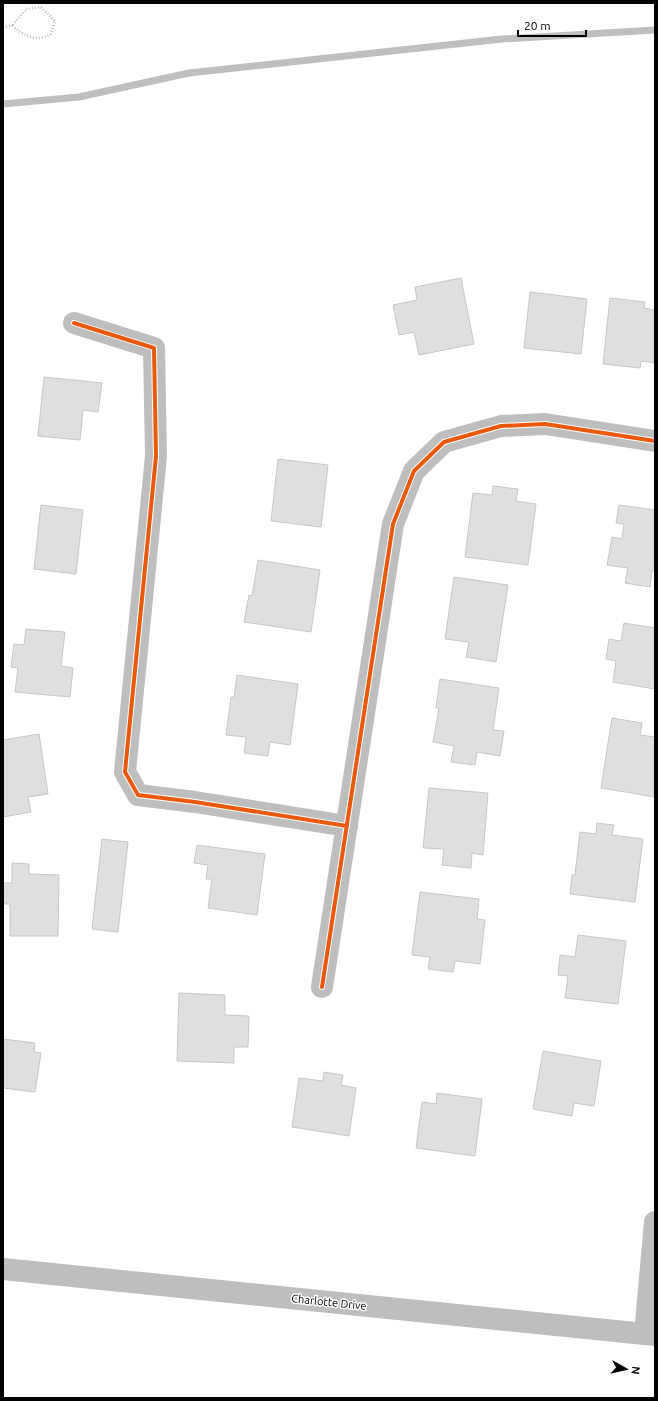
<svg xmlns="http://www.w3.org/2000/svg" width="658" height="1401" font-family="Ubuntu,sans-serif">
<style>
.lines{fill:none;stroke-linecap:round;stroke-linejoin:round}
.stream{stroke:#bfbfbf;stroke-width:7}
.building{fill:#dfdfdf;stroke:#c7c7c7}
.path{stroke:#b9b9b9;stroke-width:2.5;stroke-dasharray:1 2;stroke-linecap:butt}
.minor{stroke:#bebebe;stroke-width:22}
.tertiary{stroke:#bebebe;stroke-width:22}
.cycleway-casing{stroke:#fff;stroke-width:6}
.cycleway{stroke:#e8590c;stroke-width:4}
.labels{text-anchor:middle;dominant-baseline:central;stroke-width:3;stroke-linejoin:round;paint-order:stroke}
.street-label{font-size:11px;fill:#000;stroke:#fff}
</style>
<rect width="100%" height="100%" fill="#fff"/>
<g class="lines">
<path class="stream" d="M 3,104 L 79,97 L 189,73 L 502,39 L 655,30"/>
</g>
<g class="building">
<path d="M 461,278 L 474,344 L 419,355 L 414,332 L 399,335 L 393,305 L 417,300 L 415,287 Z"/>
<path d="M 530,292 L 587,299 L 581,354 L 524,348 Z"/>
<path d="M 610,298 L 645,302 L 644,308 L 655,310 L 655,363 L 641,361 L 640,368 L 603,364 Z"/>
<path d="M 44,377 L 102,383 L 98,412 L 83,410 L 80,440 L 38,436 Z"/>
<path d="M 278,459 L 328,465 L 321,527 L 271,521 Z"/>
<path d="M 493,486 L 518,489 L 516,501 L 536,504 L 528,565 L 465,557 L 473,493 L 492,495 Z"/>
<path d="M 41,505 L 83,510 L 76,574 L 34,569 Z"/>
<path d="M 619,505 L 655,510 L 655,571 L 652,571 L 650,587 L 625,583 L 628,568 L 607,565 L 612,537 L 622,539 L 624,524 L 616,523 Z"/>
<path d="M 258,560 L 320,570 L 311,632 L 244,622 L 249,595 L 252,596 Z"/>
<path d="M 454,577 L 508,585 L 496,662 L 466,657 L 469,642 L 445,639 Z"/>
<path d="M 624,623 L 655,628 L 655,689 L 613,682 L 616,661 L 606,659 L 609,639 L 621,641 Z"/>
<path d="M 26,629 L 65,632 L 61,666 L 73,668 L 70,697 L 15,692 L 18,668 L 11,667 L 14,644 L 24,645 Z"/>
<path d="M 237,675 L 298,684 L 290,745 L 270,742 L 268,756 L 244,753 L 246,737 L 226,735 L 231,697 L 234,697 Z"/>
<path d="M 440,679 L 499,688 L 493,730 L 504,731 L 500,756 L 477,752 L 475,765 L 451,762 L 454,746 L 433,742 L 439,708 L 436,708 Z"/>
<path d="M 612,718 L 642,723 L 640,735 L 655,737 L 655,797 L 601,788 Z"/>
<path d="M 39,734 L 48,794 L 28,797 L 31,812 L 3,817 L 3,740 Z"/>
<path d="M 429,788 L 488,793 L 483,855 L 472,853 L 471,868 L 442,865 L 444,849 L 423,848 Z"/>
<path d="M 597,823 L 614,825 L 612,835 L 643,839 L 635,902 L 570,894 L 572,875 L 575,875 L 580,832 L 596,834 Z"/>
<path d="M 102,839 L 128,842 L 118,932 L 92,929 Z"/>
<path d="M 197,845 L 265,854 L 257,915 L 208,908 L 212,879 L 206,879 L 208,865 L 194,863 Z"/>
<path d="M 12,863 L 29,864 L 29,874 L 59,875 L 58,936 L 10,936 L 10,904 L 3,904 L 3,883 L 12,883 Z"/>
<path d="M 420,892 L 479,899 L 477,919 L 485,920 L 480,964 L 455,961 L 453,972 L 428,969 L 430,957 L 412,955 Z"/>
<path d="M 578,935 L 626,941 L 618,1004 L 565,998 L 568,976 L 558,975 L 560,955 L 575,957 Z"/>
<path d="M 179,993 L 225,995 L 225,1015 L 249,1016 L 248,1047 L 234,1047 L 234,1063 L 177,1061 Z"/>
<path d="M 3,1039 L 35,1043 L 34,1052 L 41,1053 L 35,1092 L 3,1088 Z"/>
<path d="M 543,1051 L 601,1061 L 594,1106 L 574,1103 L 572,1116 L 533,1109 Z"/>
<path d="M 324,1072 L 343,1075 L 341,1085 L 356,1088 L 349,1136 L 292,1127 L 299,1078 L 323,1081 Z"/>
<path d="M 437,1093 L 482,1099 L 475,1156 L 416,1148 L 422,1102 L 436,1104 Z"/>
</g>
<g class="lines">
<path class="path" d="M 3,27 L 12,26 C 25,35 33,42 50,35 L 55,21 L 41,7 L 26,9 L 12,26"/>
<g class="minor">
<path d="M 74,323 L 154,348 L 156,456 L 125,772 L 138,795 L 195,802 L 347,826"/>
<path d="M 322,987 L 393,524 L 414,471 L 444,442 L 501,426 L 545,424 L 655,441"/>
<path d="M 645,1334 L 655,1222"/>
</g>
<path class="tertiary" d="M 3,1269 L 655,1335"/>
<defs>
<g id="cycleway">
<path d="M 74,323 L 154,348 L 156,456 L 125,772 L 138,795 L 195,802 L 347,826"/>
<path d="M 322,987 L 393,524 L 414,471 L 444,442 L 501,426 L 545,424 L 655,441"/>
</g>
</defs>
<use href="#cycleway" class="cycleway-casing"/>
<use href="#cycleway" class="cycleway"/>
</g>
<g class="labels">
<g class="street-label">
<text transform="translate(329 1302) rotate(6)">Charlotte Drive</text>
</g>
</g>
<rect width="658" height="1401" fill="none" stroke="#000000" stroke-width="8"/>
<g transform="translate(626 1369) rotate(98)" stroke="#ffffff" stroke-width="3" paint-order="stroke">
<path d="M0-3L7 15L0 10L-7 15Z" fill="#000000"/>
<text y="-6" font-size="11" font-weight="bold" text-anchor="middle" fill="#000000">N</text>
</g>
<path d="M518 30v6h68v-6" fill="none" stroke="#000000" stroke-width="2"/>
<text x="524" y="30" font-size="12" fill="#000000" stroke="#ffffff" stroke-width="3" paint-order="stroke">20 m</text>
</svg>
